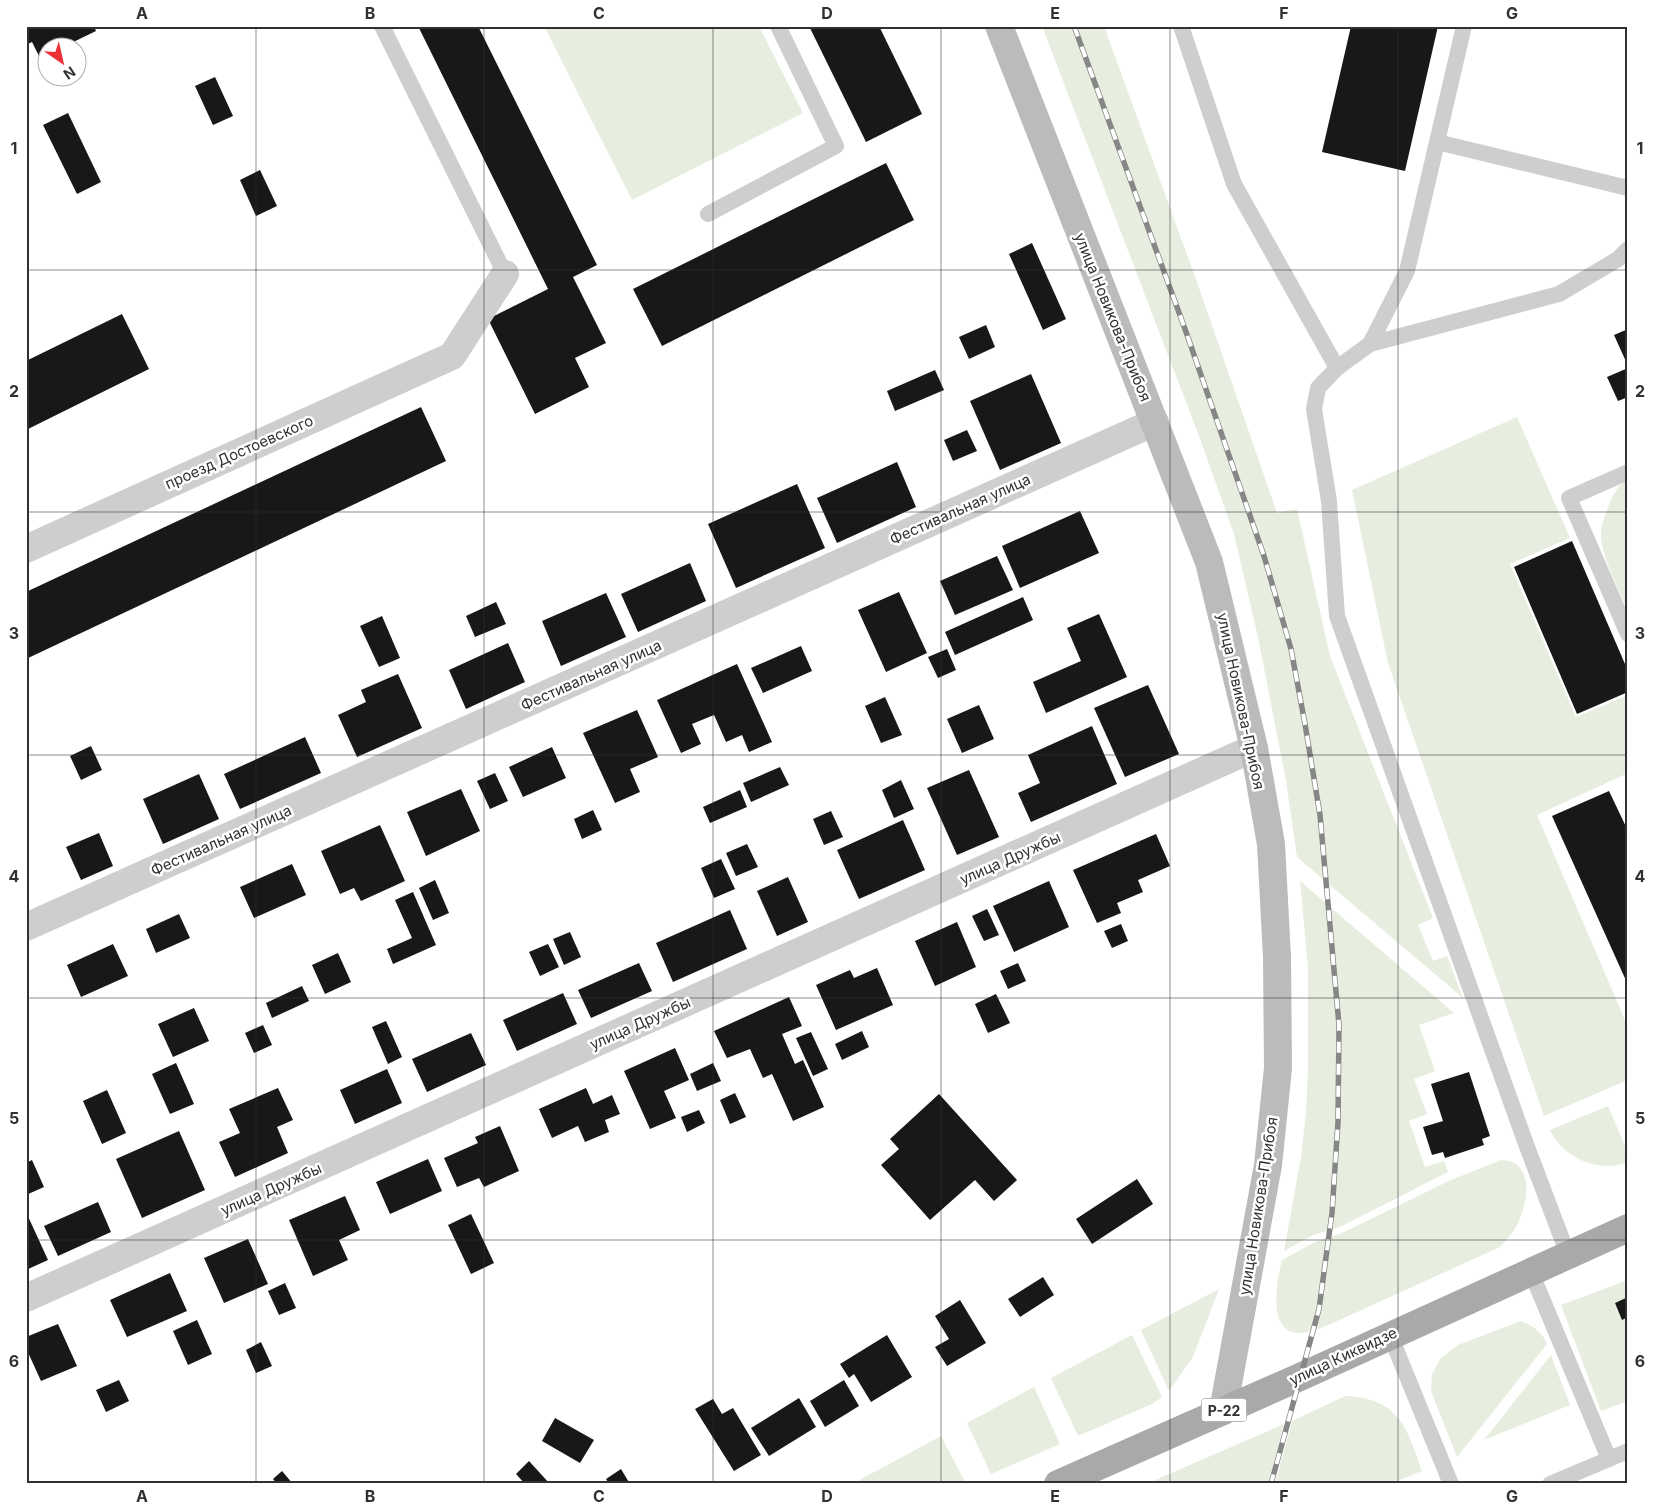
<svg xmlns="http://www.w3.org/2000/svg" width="1654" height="1510" font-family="Inter,sans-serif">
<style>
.green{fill:#e7eedf}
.building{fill:#181818}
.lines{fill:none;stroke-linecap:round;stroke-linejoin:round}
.lane{stroke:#cecece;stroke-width:16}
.street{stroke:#cecece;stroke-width:28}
.secondary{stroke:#bbb;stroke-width:28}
.primary{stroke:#a9a9a9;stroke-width:28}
.rail-casing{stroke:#868686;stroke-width:5.5}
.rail{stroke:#fff;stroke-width:4;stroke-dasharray:11;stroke-linecap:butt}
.grid{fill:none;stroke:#313131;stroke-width:1;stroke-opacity:0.55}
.labels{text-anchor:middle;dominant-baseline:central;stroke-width:5;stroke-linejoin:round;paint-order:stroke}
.shield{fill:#fff;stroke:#6f6f6f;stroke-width:1}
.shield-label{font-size:14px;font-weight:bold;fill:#313131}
.street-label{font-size:15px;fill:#313131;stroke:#fff}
.neatline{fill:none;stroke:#313131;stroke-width:2}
.grid-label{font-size:16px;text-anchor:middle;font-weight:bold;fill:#313131}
</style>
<rect width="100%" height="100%" fill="#fff"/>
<g class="green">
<path d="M 544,26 L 759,26 L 803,113 L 632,200 Z"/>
<path d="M 1042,26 L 1104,26 L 1198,285 L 1277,513 L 1297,509 L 1330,656 L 1433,918 L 1418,925 L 1433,961 L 1447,956 L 1463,998 L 1297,857 L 1286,781 L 1258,637 L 1234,534 L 1199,436 Z"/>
<path d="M 1517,417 L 1570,538 L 1510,564 L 1576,717 L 1628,695 L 1628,773 L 1537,815 L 1628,1027 L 1628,1080 L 1544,1116 L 1388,663 L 1352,490 Z"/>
<path d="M 1628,480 L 1628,612 C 1620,593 1600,553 1601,534 C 1601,523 1607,510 1611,500 C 1615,492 1619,483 1628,480 Z"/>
<path d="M 1300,881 L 1454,1013 L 1419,1025 L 1435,1071 L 1414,1079 L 1427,1114 L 1409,1121 L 1425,1167 L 1444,1161 L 1448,1172 L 1340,1227 L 1313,1235 L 1284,1251 L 1301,1157 L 1306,1113 L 1308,1070 L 1308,968 Z"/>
<path d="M 1608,1106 L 1628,1153 L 1628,1162 C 1599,1174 1563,1158 1550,1130 Z"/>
<path d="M 1501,1160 C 1536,1161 1528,1204 1517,1225 C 1513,1233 1506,1240 1500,1247 L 1324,1327 C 1317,1329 1309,1332 1301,1333 C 1266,1335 1277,1279 1282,1260 L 1315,1242 L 1342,1233 L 1451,1180 Z"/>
<path d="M 1628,1280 L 1628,1401 L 1601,1411 L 1561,1305 Z"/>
<path d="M 1219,1289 L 1193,1357 L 1169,1391 L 1141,1330 Z"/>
<path d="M 1521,1321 C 1533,1326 1542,1332 1547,1344 L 1457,1457 L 1431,1391 L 1432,1374 L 1441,1358 L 1458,1345 Z"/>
<path d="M 1132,1335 L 1162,1397 L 1152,1404 L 1078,1436 L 1051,1378 Z"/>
<path d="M 1551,1355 L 1570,1405 L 1484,1440 Z"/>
<path d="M 1034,1387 L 1060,1444 L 991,1474 L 967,1423 Z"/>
<path d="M 1345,1396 C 1400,1399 1406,1426 1422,1471 L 1390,1484 L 1275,1484 L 1292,1421 Z"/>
<path d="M 1284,1424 L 1268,1484 L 1146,1484 Z"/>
<path d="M 941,1436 L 966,1484 L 852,1484 Z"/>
</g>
<g class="building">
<path d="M 26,26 L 94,26 L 96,31 L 61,48 L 48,48 L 48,54 L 40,58 L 32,42 L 26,45 Z"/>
<path d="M 418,26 L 478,26 L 597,265 L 573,277 L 606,343 L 575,358 L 589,387 L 535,414 L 488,319 L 548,289 Z"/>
<path d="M 809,26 L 879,26 L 922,114 L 866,142 Z"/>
<path d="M 1351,26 L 1438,26 L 1405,171 L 1322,152 Z"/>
<path d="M 215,77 L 233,116 L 213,125 L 195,86 Z"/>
<path d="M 68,113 L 101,182 L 77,194 L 43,125 Z"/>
<path d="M 886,163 L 914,220 L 662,346 L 633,289 Z"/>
<path d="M 260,170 L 277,206 L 256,216 L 240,180 Z"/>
<path d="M 1032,243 L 1066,319 L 1043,330 L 1009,254 Z"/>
<path d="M 122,314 L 149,369 L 26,430 L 26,361 Z"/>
<path d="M 986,325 L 995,347 L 969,359 L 959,337 Z"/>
<path d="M 1628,329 L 1628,366 L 1614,335 Z"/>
<path d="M 1628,368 L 1628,397 L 1618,401 L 1607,377 Z"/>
<path d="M 935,370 L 944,390 L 895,411 L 887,391 Z"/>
<path d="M 1031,374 L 1061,443 L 1000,470 L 970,401 Z"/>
<path d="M 421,407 L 446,461 L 26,659 L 26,592 Z"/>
<path d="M 967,430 L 977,451 L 953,461 L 944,440 Z"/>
<path d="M 897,462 L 916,507 L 837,543 L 817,498 Z"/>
<path d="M 797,484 L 825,548 L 736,588 L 708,524 Z"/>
<path d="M 1080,511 L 1099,553 L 1020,588 L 1002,546 Z"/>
<path d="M 1572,541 L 1628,671 L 1628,692 L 1577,714 L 1514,567 Z"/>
<path d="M 997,556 L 1013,590 L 955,615 L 940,581 Z"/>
<path d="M 690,563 L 706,601 L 638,632 L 621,594 Z"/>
<path d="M 899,592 L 927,653 L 886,672 L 858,610 Z"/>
<path d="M 606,593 L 626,637 L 561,666 L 542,621 Z"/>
<path d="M 1023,597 L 1033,620 L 955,655 L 945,632 Z"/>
<path d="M 496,602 L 506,624 L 475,637 L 466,616 Z"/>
<path d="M 1099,614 L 1127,677 L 1046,713 L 1033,682 L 1081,661 L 1067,628 Z"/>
<path d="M 382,616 L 400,658 L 379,667 L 360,626 Z"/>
<path d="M 508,643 L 525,682 L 466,709 L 449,670 Z"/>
<path d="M 801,646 L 812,671 L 763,693 L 751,668 Z"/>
<path d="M 947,649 L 956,670 L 938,678 L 928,657 Z"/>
<path d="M 737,664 L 772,742 L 749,752 L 742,735 L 726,742 L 714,715 L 692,724 L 701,744 L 681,753 L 657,700 Z"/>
<path d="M 398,674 L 422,728 L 357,757 L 338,715 L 366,702 L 361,690 Z"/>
<path d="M 1148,685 L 1179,754 L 1125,777 L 1094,708 Z"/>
<path d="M 885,697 L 902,735 L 881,743 L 865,706 Z"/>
<path d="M 979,705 L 994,739 L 962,753 L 947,719 Z"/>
<path d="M 637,710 L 658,757 L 630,769 L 640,792 L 615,803 L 583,733 Z"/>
<path d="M 1092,726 L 1117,784 L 1031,822 L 1018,793 L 1040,783 L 1028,755 Z"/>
<path d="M 305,737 L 321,773 L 240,809 L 224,774 Z"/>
<path d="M 91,746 L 102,770 L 81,780 L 70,756 Z"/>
<path d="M 552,747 L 566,778 L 523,797 L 509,767 Z"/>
<path d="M 780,767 L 789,785 L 751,802 L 743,783 Z"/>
<path d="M 969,770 L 999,837 L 957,855 L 927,788 Z"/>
<path d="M 495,773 L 508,801 L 490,809 L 477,781 Z"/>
<path d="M 199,774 L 219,819 L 163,844 L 143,799 Z"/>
<path d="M 901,780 L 914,809 L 894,818 L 882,790 Z"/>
<path d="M 461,789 L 480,831 L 426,856 L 407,812 Z"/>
<path d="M 740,790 L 747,807 L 710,823 L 703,807 Z"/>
<path d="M 1609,791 L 1628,831 L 1628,985 L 1552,816 Z"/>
<path d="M 593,810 L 602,830 L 582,839 L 574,819 Z"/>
<path d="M 831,811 L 843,837 L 824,845 L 813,819 Z"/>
<path d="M 903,820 L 925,870 L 859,899 L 837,850 Z"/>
<path d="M 380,825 L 405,881 L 361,901 L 354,888 L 340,894 L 321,851 Z"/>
<path d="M 99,833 L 113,866 L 81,880 L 66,847 Z"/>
<path d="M 1156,834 L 1170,866 L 1138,880 L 1143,892 L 1117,903 L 1121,913 L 1097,923 L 1073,870 Z"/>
<path d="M 747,844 L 758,867 L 736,876 L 726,853 Z"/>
<path d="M 721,859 L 735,889 L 714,898 L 701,868 Z"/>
<path d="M 292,864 L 306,895 L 254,918 L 240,887 Z"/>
<path d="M 788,877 L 808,922 L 777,936 L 757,891 Z"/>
<path d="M 435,880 L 449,913 L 433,920 L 419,888 Z"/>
<path d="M 1049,881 L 1069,927 L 1014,952 L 993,906 Z"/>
<path d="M 413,892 L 436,945 L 393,964 L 387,949 L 412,938 L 395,900 Z"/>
<path d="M 987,909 L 999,935 L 984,941 L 972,916 Z"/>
<path d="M 730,910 L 747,949 L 673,982 L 656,943 Z"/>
<path d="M 179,914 L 190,938 L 156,953 L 146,929 Z"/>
<path d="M 957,922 L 976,967 L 935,986 L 915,941 Z"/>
<path d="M 1121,924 L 1128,941 L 1112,948 L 1104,931 Z"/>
<path d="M 570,932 L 581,957 L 564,965 L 553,939 Z"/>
<path d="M 113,944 L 128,976 L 81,997 L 67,965 Z"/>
<path d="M 548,944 L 559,967 L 540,976 L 529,952 Z"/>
<path d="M 338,953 L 351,982 L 325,994 L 312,965 Z"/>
<path d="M 639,963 L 652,991 L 591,1018 L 578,990 Z"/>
<path d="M 1018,963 L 1026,981 L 1008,989 L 1000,971 Z"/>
<path d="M 877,968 L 893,1005 L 836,1030 L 816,985 L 850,970 L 854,978 Z"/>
<path d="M 302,986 L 309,1001 L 272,1018 L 266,1003 Z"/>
<path d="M 563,993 L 577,1024 L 517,1051 L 503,1020 Z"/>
<path d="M 996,994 L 1010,1023 L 988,1033 L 975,1004 Z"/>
<path d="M 789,997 L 802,1026 L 782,1034 L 795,1064 L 803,1060 L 824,1107 L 793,1121 L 772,1074 L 763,1078 L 750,1049 L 727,1058 L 714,1031 Z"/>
<path d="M 194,1008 L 209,1041 L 173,1057 L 158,1024 Z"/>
<path d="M 386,1021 L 402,1057 L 388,1064 L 372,1027 Z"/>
<path d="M 263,1025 L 272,1045 L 254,1053 L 245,1033 Z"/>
<path d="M 862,1031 L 869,1047 L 842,1060 L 835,1044 Z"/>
<path d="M 811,1032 L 828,1069 L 813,1076 L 796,1038 Z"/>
<path d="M 471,1033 L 486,1065 L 427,1092 L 412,1059 Z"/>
<path d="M 675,1048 L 689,1080 L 664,1091 L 676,1118 L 650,1129 L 624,1071 Z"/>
<path d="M 176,1063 L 194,1104 L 170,1114 L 152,1074 Z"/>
<path d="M 713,1063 L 721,1081 L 697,1091 L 690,1074 Z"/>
<path d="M 387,1069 L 402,1103 L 355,1124 L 340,1090 Z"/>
<path d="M 1469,1072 L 1490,1136 L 1482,1139 L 1484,1145 L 1445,1158 L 1443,1152 L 1432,1155 L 1423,1127 L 1443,1121 L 1431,1084 Z"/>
<path d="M 278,1088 L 293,1120 L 277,1127 L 288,1153 L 235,1177 L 219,1142 L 240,1133 L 229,1109 Z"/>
<path d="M 586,1088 L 593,1104 L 612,1095 L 620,1114 L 605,1120 L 609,1132 L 585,1142 L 578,1126 L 552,1138 L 539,1109 Z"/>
<path d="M 107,1090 L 126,1133 L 102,1144 L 83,1101 Z"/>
<path d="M 735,1093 L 746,1117 L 730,1124 L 720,1100 Z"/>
<path d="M 939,1094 L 1017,1180 L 994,1201 L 975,1180 L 930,1220 L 881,1165 L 899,1149 L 890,1139 Z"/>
<path d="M 699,1110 L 705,1123 L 687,1132 L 681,1117 Z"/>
<path d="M 500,1126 L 519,1171 L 484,1187 L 479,1178 L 457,1187 L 444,1158 L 478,1143 L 475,1137 Z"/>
<path d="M 179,1131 L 205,1190 L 142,1218 L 116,1159 Z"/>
<path d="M 428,1159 L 442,1191 L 390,1214 L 376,1182 Z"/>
<path d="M 32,1160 L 44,1187 L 26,1195 L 26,1163 Z"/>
<path d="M 1137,1179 L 1153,1204 L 1092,1244 L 1076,1219 Z"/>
<path d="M 345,1196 L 360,1230 L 339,1240 L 348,1260 L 313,1276 L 289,1220 Z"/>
<path d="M 98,1202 L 111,1232 L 58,1256 L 44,1226 Z"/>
<path d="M 26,1212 L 48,1260 L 26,1270 Z"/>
<path d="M 471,1214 L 494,1263 L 471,1274 L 448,1225 Z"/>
<path d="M 248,1239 L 268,1284 L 224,1303 L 204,1258 Z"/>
<path d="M 170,1273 L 187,1311 L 127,1337 L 110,1300 Z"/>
<path d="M 1043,1277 L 1054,1295 L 1020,1317 L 1008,1299 Z"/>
<path d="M 285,1283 L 296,1308 L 279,1315 L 268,1291 Z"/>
<path d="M 1628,1297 L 1628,1317 L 1622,1320 L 1615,1303 Z"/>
<path d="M 960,1300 L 986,1343 L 947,1366 L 935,1347 L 949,1339 L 935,1316 Z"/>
<path d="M 197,1320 L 212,1354 L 188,1365 L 173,1331 Z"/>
<path d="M 58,1324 L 77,1366 L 41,1381 L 26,1348 L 26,1337 Z"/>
<path d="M 887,1335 L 912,1377 L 871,1402 L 854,1374 L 849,1378 L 840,1364 Z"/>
<path d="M 261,1342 L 272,1366 L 256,1373 L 246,1350 Z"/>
<path d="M 119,1380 L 129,1401 L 106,1412 L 96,1390 Z"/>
<path d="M 844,1380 L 859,1406 L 825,1427 L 810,1401 Z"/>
<path d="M 799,1398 L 816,1427 L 769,1456 L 751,1428 Z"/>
<path d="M 713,1399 L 722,1414 L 733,1408 L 761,1455 L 734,1471 L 695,1409 Z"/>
<path d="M 555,1418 L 594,1440 L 580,1463 L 542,1441 Z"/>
<path d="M 529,1461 L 550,1484 L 525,1484 L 516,1474 Z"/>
<path d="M 621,1469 L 630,1484 L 609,1484 L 606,1479 Z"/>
<path d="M 282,1471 L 293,1484 L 277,1484 L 273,1479 Z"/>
</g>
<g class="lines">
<g class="lane">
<path d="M 382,26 L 505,274"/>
<path d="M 1181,26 L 1234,184 L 1337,368"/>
<path d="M 1437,142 L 1628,188"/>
<path d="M 708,214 L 836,146 L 778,26"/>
<path d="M 1370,344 L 1407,271 L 1464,26"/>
<path d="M 1628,472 L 1569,498 L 1628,634"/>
<path d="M 1568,1255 L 1526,1144 L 1337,616 L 1329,501 L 1314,409 L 1318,388 L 1337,368 L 1370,344 L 1559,294 L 1618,259 L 1628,249"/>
<path d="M 1531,1272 L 1609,1459 L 1628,1451"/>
<path d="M 1390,1335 L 1451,1484"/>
<path d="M 1550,1484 L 1609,1459"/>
</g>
<g class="street">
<path d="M 26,549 L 452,356 L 505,274"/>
<path d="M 26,927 L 1155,422"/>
<path d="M 26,1298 L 1254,748"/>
</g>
<path class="secondary" d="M 999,26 L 1209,562 L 1254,748 L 1271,844 L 1277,957 L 1278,1068 L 1268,1165 L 1223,1411"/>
<path class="primary" d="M 1058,1484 L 1300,1377 L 1628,1228"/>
<defs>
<path id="rail" d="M 1074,26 L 1185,329 L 1264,556 L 1291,649 L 1305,724 L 1320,815 L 1339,1025 L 1338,1122 L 1332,1213 L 1319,1309 L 1271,1484"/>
</defs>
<use href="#rail" class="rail-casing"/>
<use href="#rail" class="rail"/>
</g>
<path class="grid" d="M 256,26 L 256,1484M 484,26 L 484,1484M 713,26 L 713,1484M 941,26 L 941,1484M 1170,26 L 1170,1484M 1398,26 L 1398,1484M 26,270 L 1628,270M 26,512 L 1628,512M 26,755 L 1628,755M 26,998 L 1628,998M 26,1240 L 1628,1240"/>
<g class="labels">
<rect class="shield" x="1201.5" y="1398.5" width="45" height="23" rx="4"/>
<g class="shield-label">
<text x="1224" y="1410">Р-22</text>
</g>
<g class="street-label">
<text transform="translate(1113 317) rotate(68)">улица Новикова-Прибоя</text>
<text transform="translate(239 452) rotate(-24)">проезд Достоевского</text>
<text transform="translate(960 509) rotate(-24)">Фестивальная улица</text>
<text transform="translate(591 675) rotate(-24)">Фестивальная улица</text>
<text transform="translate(1241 701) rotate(78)">улица Новикова-Прибоя</text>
<text transform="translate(221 840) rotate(-24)">Фестивальная улица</text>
<text transform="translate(1010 858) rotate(-24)">улица Дружбы</text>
<text transform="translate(640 1023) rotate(-24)">улица Дружбы</text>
<text transform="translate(271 1189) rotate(-24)">улица Дружбы</text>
<text transform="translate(1258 1206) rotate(-81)">улица Новикова-Прибоя</text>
<text transform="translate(1343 1356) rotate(-25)">улица Киквидзе</text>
</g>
</g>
<rect width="1654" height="1510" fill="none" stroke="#ffffff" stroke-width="55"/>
<g transform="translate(62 62) rotate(146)"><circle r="24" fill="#ffffff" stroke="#adadad"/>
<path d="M0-4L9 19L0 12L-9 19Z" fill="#eb3036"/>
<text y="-8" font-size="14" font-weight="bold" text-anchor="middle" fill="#313131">N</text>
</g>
<rect x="28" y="28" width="1598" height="1454" class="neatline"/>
<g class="grid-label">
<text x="142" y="19">A</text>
<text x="370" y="19">B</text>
<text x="599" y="19">C</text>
<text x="827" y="19">D</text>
<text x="1055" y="19">E</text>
<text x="1284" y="19">F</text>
<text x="1512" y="19">G</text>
<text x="14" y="154">1</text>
<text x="1640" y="154">1</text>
<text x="14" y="397">2</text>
<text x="1640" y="397">2</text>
<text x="14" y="639">3</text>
<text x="1640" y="639">3</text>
<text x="14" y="882">4</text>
<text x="1640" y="882">4</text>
<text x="14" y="1124">5</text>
<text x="1640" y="1124">5</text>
<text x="14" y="1367">6</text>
<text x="1640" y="1367">6</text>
<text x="142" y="1502">A</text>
<text x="370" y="1502">B</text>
<text x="599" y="1502">C</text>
<text x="827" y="1502">D</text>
<text x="1055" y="1502">E</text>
<text x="1284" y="1502">F</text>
<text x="1512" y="1502">G</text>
</g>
</svg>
